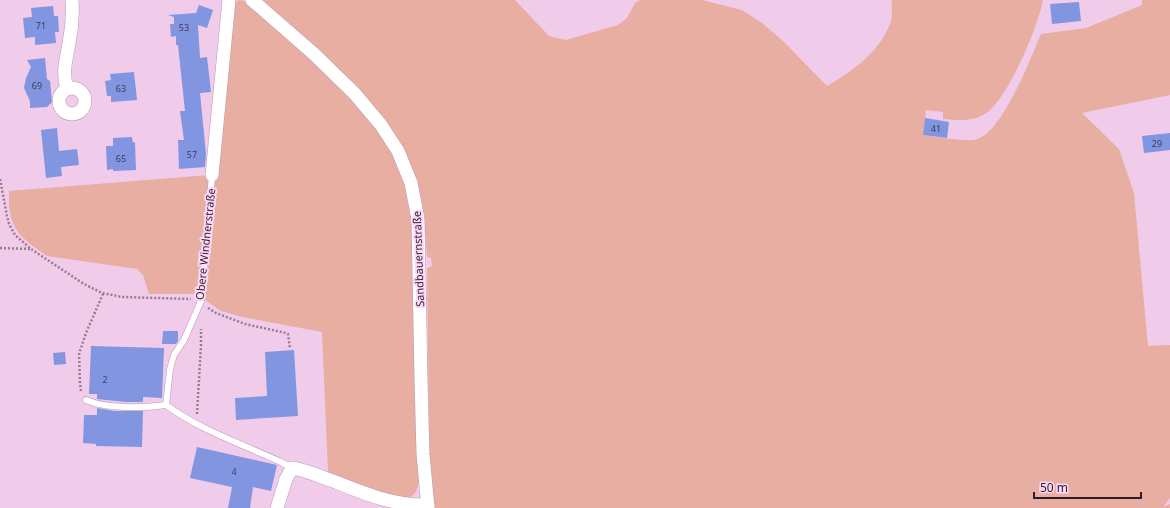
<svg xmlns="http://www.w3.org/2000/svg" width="1170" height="508" font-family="'Noto Sans',sans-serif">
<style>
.green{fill:#e8aea2}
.building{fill:#8195e1}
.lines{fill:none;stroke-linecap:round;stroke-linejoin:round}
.service-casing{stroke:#b998b4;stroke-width:7}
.minor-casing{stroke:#b998b4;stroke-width:14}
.path{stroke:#957c91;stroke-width:2.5;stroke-dasharray:2 2;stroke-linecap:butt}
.service{stroke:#fff;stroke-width:6}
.minor{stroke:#fff;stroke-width:13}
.labels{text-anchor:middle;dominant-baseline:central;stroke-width:4;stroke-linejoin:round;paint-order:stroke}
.number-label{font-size:9px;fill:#403b56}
.street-label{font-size:11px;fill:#2a1d28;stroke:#fed9f7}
</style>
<rect width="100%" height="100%" fill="#f0ccea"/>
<g class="green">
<path d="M 241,0 L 244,1 L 255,10 C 310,59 380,111 406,182 C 410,195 411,211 413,224 L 419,482 C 416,495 413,498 399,499 L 328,472 L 322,332 L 242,317 L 221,311 L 205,300 L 216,175 L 232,5 L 236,1 Z"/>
<path d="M 263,0 L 515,0 L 549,36 L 566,40 L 618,25 L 627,18 L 635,3 L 640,0 L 702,0 L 742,10 L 762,23 L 783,41 L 827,86 C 853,71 881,51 891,21 C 893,15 891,6 892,0 L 1043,0 C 1038,27 1008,99 985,114 C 972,122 957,120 943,119 L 943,112 L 926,110 L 923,135 C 938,137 960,141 974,140 C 1001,137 1031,57 1041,34 L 1086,28 L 1142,5 L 1142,0 L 1170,0 L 1170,95 L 1082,113 L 1119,149 L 1134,193 L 1148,346 L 1170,345 L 1170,498 L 1163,507 L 1170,504 L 1170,508 L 434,508 L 430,468 L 429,433 L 427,268 L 432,266 L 431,258 L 427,257 C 425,229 424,200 414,173 C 391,105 313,49 263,0 Z"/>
<path d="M 209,175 L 199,290 L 196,294 L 149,294 L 143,275 L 137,269 L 47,256 L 30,244 L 20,235 L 15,227 L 11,218 L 9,205 L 9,191 Z"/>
</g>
<g class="building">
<path d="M 1079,2 L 1081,21 L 1052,24 L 1050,4 Z"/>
<path d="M 199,5 L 213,10 L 207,28 L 198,25 L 200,58 L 207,57 L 211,92 L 200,93 L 206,154 L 205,167 L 179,169 L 178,140 L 184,140 L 180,111 L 185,111 L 178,45 L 176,45 L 176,36 L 171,37 L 170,24 L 174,24 L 174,17 L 168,15 L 196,13 Z"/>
<path d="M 53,6 L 54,16 L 58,16 L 59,32 L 55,32 L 56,43 L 35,45 L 35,37 L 25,38 L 23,18 L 32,17 L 31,8 Z"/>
<path d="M 45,58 L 47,79 L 50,81 L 52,102 L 47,107 L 30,108 L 30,101 L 24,88 L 26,78 L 31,67 L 27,60 Z"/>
<path d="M 134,72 L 137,100 L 111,102 L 111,96 L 107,96 L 105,81 L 111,80 L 110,74 Z"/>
<path d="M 925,118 L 949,122 L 947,138 L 923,135 Z"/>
<path d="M 57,128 L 59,151 L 77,149 L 79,165 L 61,167 L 62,176 L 46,178 L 41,130 Z"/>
<path d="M 1170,133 L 1170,150 L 1144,153 L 1142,136 Z"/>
<path d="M 132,137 L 133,143 L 135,142 L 136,170 L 113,171 L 113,169 L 107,170 L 106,146 L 113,146 L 113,138 Z"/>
<path d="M 163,331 L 178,331 L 178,341 L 176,344 L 162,344 Z"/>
<path d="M 91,346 L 164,348 L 162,398 L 143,397 L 143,402 L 126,402 L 97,399 L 97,394 L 89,394 Z"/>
<path d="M 294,350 L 298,416 L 236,420 L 235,398 L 267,396 L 265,352 Z"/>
<path d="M 65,352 L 66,364 L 54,365 L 53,353 Z"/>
<path d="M 97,408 L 114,411 L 143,411 L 142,447 L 96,446 L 96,444 L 83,443 L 84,415 L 97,415 Z"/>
<path d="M 197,447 L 277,465 L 271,491 L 253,487 L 250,508 L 228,508 L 232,487 L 190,478 Z"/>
</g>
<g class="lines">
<defs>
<g id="service">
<path d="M 212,175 L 201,301 L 184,340 L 174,355 L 170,369 L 166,405 C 200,430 242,444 281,462 L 292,468"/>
<path d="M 86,400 C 106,409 145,408 166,405"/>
</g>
<g id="minor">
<path d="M 252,0 L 314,54 L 355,94 L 381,125 L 398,151 L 411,183 L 418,219 L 421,380 L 423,454 L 428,508"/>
<circle cx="72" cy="101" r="13"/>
<path d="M 67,89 C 62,70 66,62 69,43 C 72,29 73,14 72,0"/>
<path d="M 212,175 L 229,0"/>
<path d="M 277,508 L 286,479 L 292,468 C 306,470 319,476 333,481 C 363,493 394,506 428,505"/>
</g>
</defs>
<use href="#service" class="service-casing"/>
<use href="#minor" class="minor-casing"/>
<g class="path">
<path d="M 0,179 L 7,216 L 9,224 L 15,235 L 31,249 L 84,284 L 102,293 L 122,297 L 191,299"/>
<path d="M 0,248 L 31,249"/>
<path d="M 208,308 L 216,313 L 245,324 L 286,333 L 288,334 L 290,348"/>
<path d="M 81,391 L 80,383 L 79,354 L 86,333 L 103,294"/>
<path d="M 197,414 L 201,345 L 201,329"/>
</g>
<use href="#service" class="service"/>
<use href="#minor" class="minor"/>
</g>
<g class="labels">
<g class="number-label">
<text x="41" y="25">71</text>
<text x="184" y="27">53</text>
<text x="37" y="85">69</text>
<text x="121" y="88">63</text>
<text x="936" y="128">41</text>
<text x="1157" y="143">29</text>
<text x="192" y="154">57</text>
<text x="121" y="158">65</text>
<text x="105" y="379">2</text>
<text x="234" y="471">4</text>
</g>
<g class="street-label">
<text transform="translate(205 244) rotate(-84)">Obere Windnerstraße</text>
<text transform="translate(418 259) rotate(-92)">Sandbauernstraße</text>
</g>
</g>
<path d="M1034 492v6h107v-6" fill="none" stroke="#2a1d28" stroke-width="2"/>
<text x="1040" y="492" font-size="12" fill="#2a1d28" stroke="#fed9f7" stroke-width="3" paint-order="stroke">50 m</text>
</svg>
